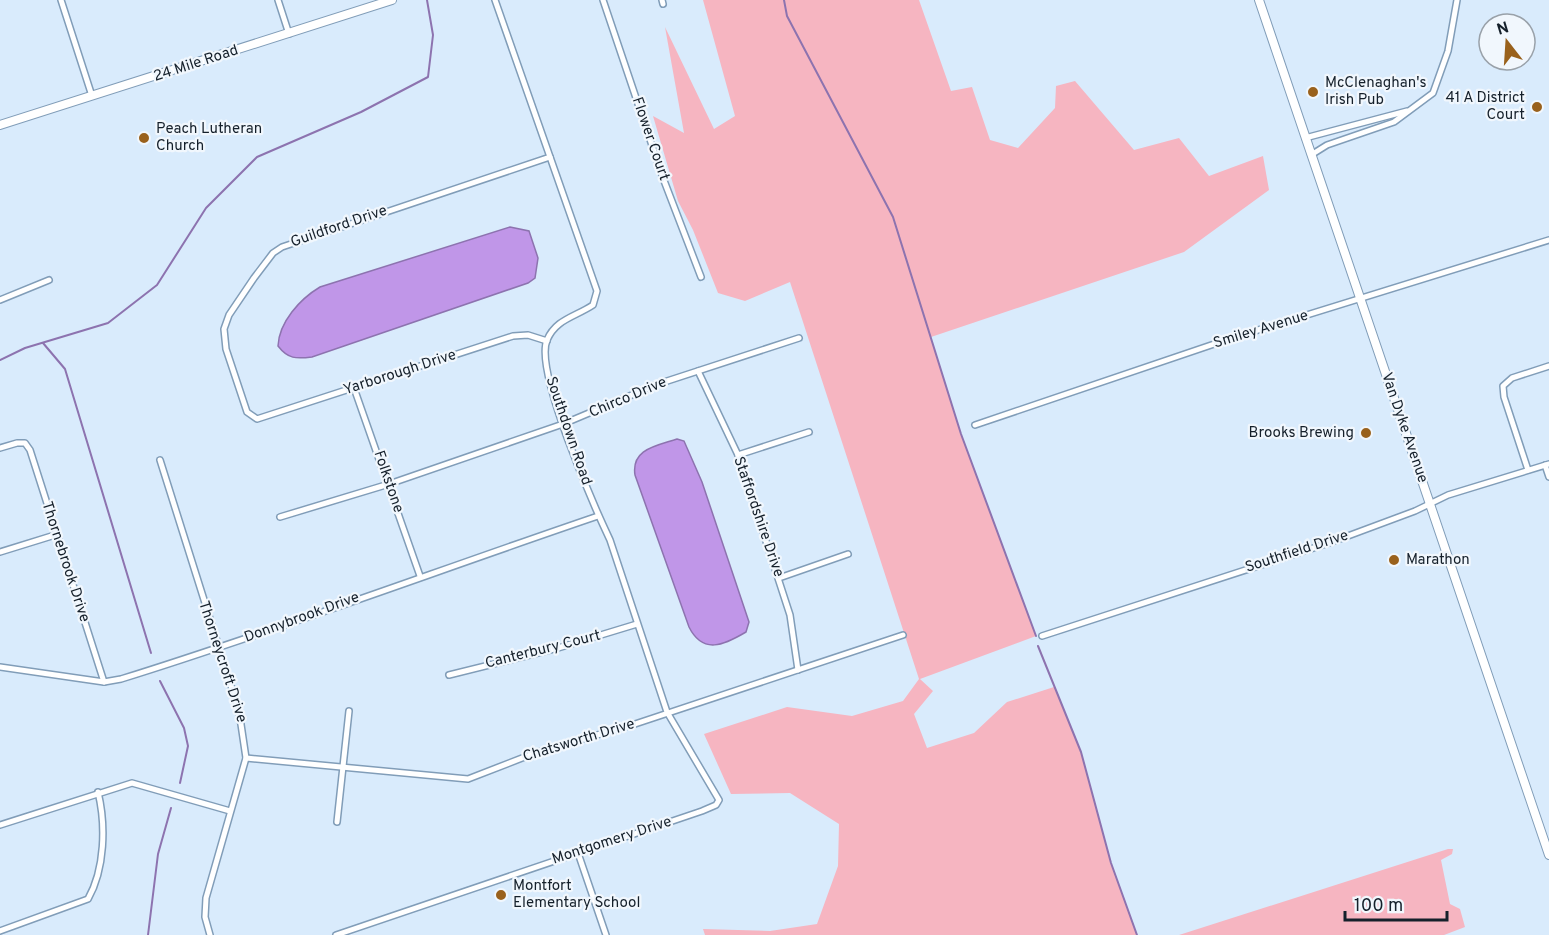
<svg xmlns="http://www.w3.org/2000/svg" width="1549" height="935" font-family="Overpass,sans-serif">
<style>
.green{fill:#f6b5c1}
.water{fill:#c096e8;stroke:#8d73af;stroke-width:1.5}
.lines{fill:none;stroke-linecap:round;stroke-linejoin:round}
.stream{stroke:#8d73af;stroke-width:2}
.street-casing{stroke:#819db8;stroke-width:8}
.secondary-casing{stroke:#819db8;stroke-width:10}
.street{stroke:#fff;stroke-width:5}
.secondary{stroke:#fff;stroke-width:8}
.poi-dot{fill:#99611c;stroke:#f1f7fd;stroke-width:2}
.labels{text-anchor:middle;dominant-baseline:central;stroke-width:4.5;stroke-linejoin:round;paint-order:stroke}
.street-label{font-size:15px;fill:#15202b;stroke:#f1f7fd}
.poi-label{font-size:15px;fill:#15202b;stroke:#f1f7fd;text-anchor:start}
</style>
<rect width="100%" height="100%" fill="#d9ebfc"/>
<g class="green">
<path d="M 703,0 L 919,0 L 951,91 L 972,87 L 990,140 L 1018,148 L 1055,108 L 1056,86 L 1075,81 L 1134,150 L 1179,138 L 1209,176 L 1263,156 L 1269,190 L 1184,252 L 931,337 L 961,434 L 1036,636 L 920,679 L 933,691 L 914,714 L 927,748 L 974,733 L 1007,702 L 1054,687 L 1081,752 L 1111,863 L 1137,935 L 705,935 L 703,929 L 770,931 L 817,924 L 838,866 L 839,824 L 790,793 L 731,794 L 704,734 L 787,707 L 852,716 L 903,701 L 919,679 L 790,282 L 745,301 L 718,293 L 693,230 L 678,201 L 653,116 L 684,133 L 665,27 L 714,129 L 735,116 Z"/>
<path d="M 1448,849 L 1453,849 L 1452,854 L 1441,860 L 1450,904 L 1460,909 L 1465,927 L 1444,935 L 1179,935 Z"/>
</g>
<g class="water">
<path d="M 510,227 L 529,231 L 538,258 L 535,278 L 528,283 L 312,357 C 296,359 288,359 278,346 C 279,322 300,299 320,287 Z"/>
<path d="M 677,439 L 684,441 L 702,482 L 749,622 L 746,632 C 724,645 703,655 689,627 L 635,475 C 631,449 656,446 677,439 Z"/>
</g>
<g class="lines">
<g class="stream">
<path d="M 784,0 L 787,16 L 893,217 L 961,434 L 1036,636"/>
<path d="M 43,343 L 65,369 L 151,653"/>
<path d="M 0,360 L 25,348 L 108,323 L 157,285 L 206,208 L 257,157 L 361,112 L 428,77 L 433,35 L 427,0"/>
<path d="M 1038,646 L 1081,752 L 1111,863 L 1137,935"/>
<path d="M 160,681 L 184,728 L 188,746 L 180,783"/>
<path d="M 148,935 L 158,854 L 171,808"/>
</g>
<defs>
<g id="street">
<path d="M 61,0 L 92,96"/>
<path d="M 278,0 L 289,34"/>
<path d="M 603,0 L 663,178 L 701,277"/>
<path d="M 662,0 L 663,4"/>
<path d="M 1305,138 L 1407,111"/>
<path d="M 1311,155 L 1327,145 L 1394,122 L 1433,93 L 1448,51 L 1457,0"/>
<path d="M 0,300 L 49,280"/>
<path d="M 547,341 L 528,335 L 513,336 L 257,419 L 247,412 L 226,349 L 224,329 L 229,315 L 254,278 L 273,253 L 282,247 L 550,157"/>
<path d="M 698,371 L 738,455 L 790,615 L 798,670"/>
<path d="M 354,388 L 420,576"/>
<path d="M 975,425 L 1229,339 L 1549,240"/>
<path d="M 0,448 L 17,443 L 25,443 L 30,450 L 104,682"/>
<path d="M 738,455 L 809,432"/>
<path d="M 160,460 L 239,711 L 246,758 L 206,898 L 205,917 L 210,935"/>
<path d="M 1545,465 L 1549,477"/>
<path d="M 1528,470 L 1504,397 L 1503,386 L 1512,378 L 1549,366"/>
<path d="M 280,517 L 389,484 L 563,424 L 658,384 L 799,338"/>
<path d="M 0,552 L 55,535"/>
<path d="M 779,578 L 848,554"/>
<path d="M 1042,636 L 1329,543 L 1415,511 L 1448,495 L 1549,464"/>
<path d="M 0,667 L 104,682 L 121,679 C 282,629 439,570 598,516"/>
<path d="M 449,675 L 558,648 L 637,624"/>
<path d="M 246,758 L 468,779 L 535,753 L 635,724 L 903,635"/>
<path d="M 337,822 L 349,711"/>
<path d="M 0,825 L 132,783 L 230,811"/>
<path d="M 578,853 L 606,935"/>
<path d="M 0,931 L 88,899 C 105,869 106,825 98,792"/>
<path d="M 336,935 L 702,811 L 716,805 L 719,800 L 667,712 L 610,540 C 594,506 534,371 547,340 C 556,319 575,317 593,305 L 597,291 L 495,0"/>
</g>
<g id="secondary">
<path d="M 1259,0 L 1549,855"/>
<path d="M 0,125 L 392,0"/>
</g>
</defs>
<use href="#street" class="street-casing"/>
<use href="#secondary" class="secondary-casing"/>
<use href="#street" class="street"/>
<use href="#secondary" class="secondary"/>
</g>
<g class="poi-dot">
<circle cx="1313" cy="92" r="6"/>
<circle cx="1537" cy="107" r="6"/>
<circle cx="144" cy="138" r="6"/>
<circle cx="1366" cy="433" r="6"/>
<circle cx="1394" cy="560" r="6"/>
<circle cx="501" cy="895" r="6"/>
</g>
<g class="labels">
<g class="street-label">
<text transform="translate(196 64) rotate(-18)">24 Mile Road</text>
<text transform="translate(650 139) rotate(71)">Flower Court</text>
<text transform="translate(339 227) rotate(-19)">Guildford Drive</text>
<text transform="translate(1261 330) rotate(-17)">Smiley Avenue</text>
<text transform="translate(400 373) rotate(-18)">Yarborough Drive</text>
<text transform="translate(628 398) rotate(-23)">Chirco Drive</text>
<text transform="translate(1404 428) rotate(71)">Van Dyke Avenue</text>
<text transform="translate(568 431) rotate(71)">Southdown Road</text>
<text transform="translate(388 482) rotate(71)">Folkstone</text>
<text transform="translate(758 517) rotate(71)">Staffordshire Drive</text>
<text transform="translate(1297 552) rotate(-18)">Southfield Drive</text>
<text transform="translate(65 562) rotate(72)">Thornebrook Drive</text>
<text transform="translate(302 618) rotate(-20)">Donnybrook Drive</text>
<text transform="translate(543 650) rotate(-14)">Canterbury Court</text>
<text transform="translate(222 662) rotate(72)">Thorneycroft Drive</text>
<text transform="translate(579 741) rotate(-17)">Chatsworth Drive</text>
<text transform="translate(612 841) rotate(-18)">Montgomery Drive</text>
</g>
<g class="poi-label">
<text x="1325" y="83">McClenaghan's<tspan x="1325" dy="17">Irish Pub</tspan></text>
<text x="1525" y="98" text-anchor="end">41 A District<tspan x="1525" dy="17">Court</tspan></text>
<text x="156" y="129">Peach Lutheran<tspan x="156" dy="17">Church</tspan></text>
<text x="1354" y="433" text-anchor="end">Brooks Brewing</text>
<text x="1406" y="560">Marathon</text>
<text x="513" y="886">Montfort<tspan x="513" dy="17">Elementary School</tspan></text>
</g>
</g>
<g transform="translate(1507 42) rotate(343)"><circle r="28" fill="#f1f7fd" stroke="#99a1a9" stroke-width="1.5"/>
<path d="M0-4.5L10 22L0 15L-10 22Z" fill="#99611c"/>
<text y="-9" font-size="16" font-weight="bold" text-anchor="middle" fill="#15202b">N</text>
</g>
<path d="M1345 911v9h102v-9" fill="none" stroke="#15202b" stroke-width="3"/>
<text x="1354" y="911" font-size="18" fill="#15202b" stroke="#f1f7fd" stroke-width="4.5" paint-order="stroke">100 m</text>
</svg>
